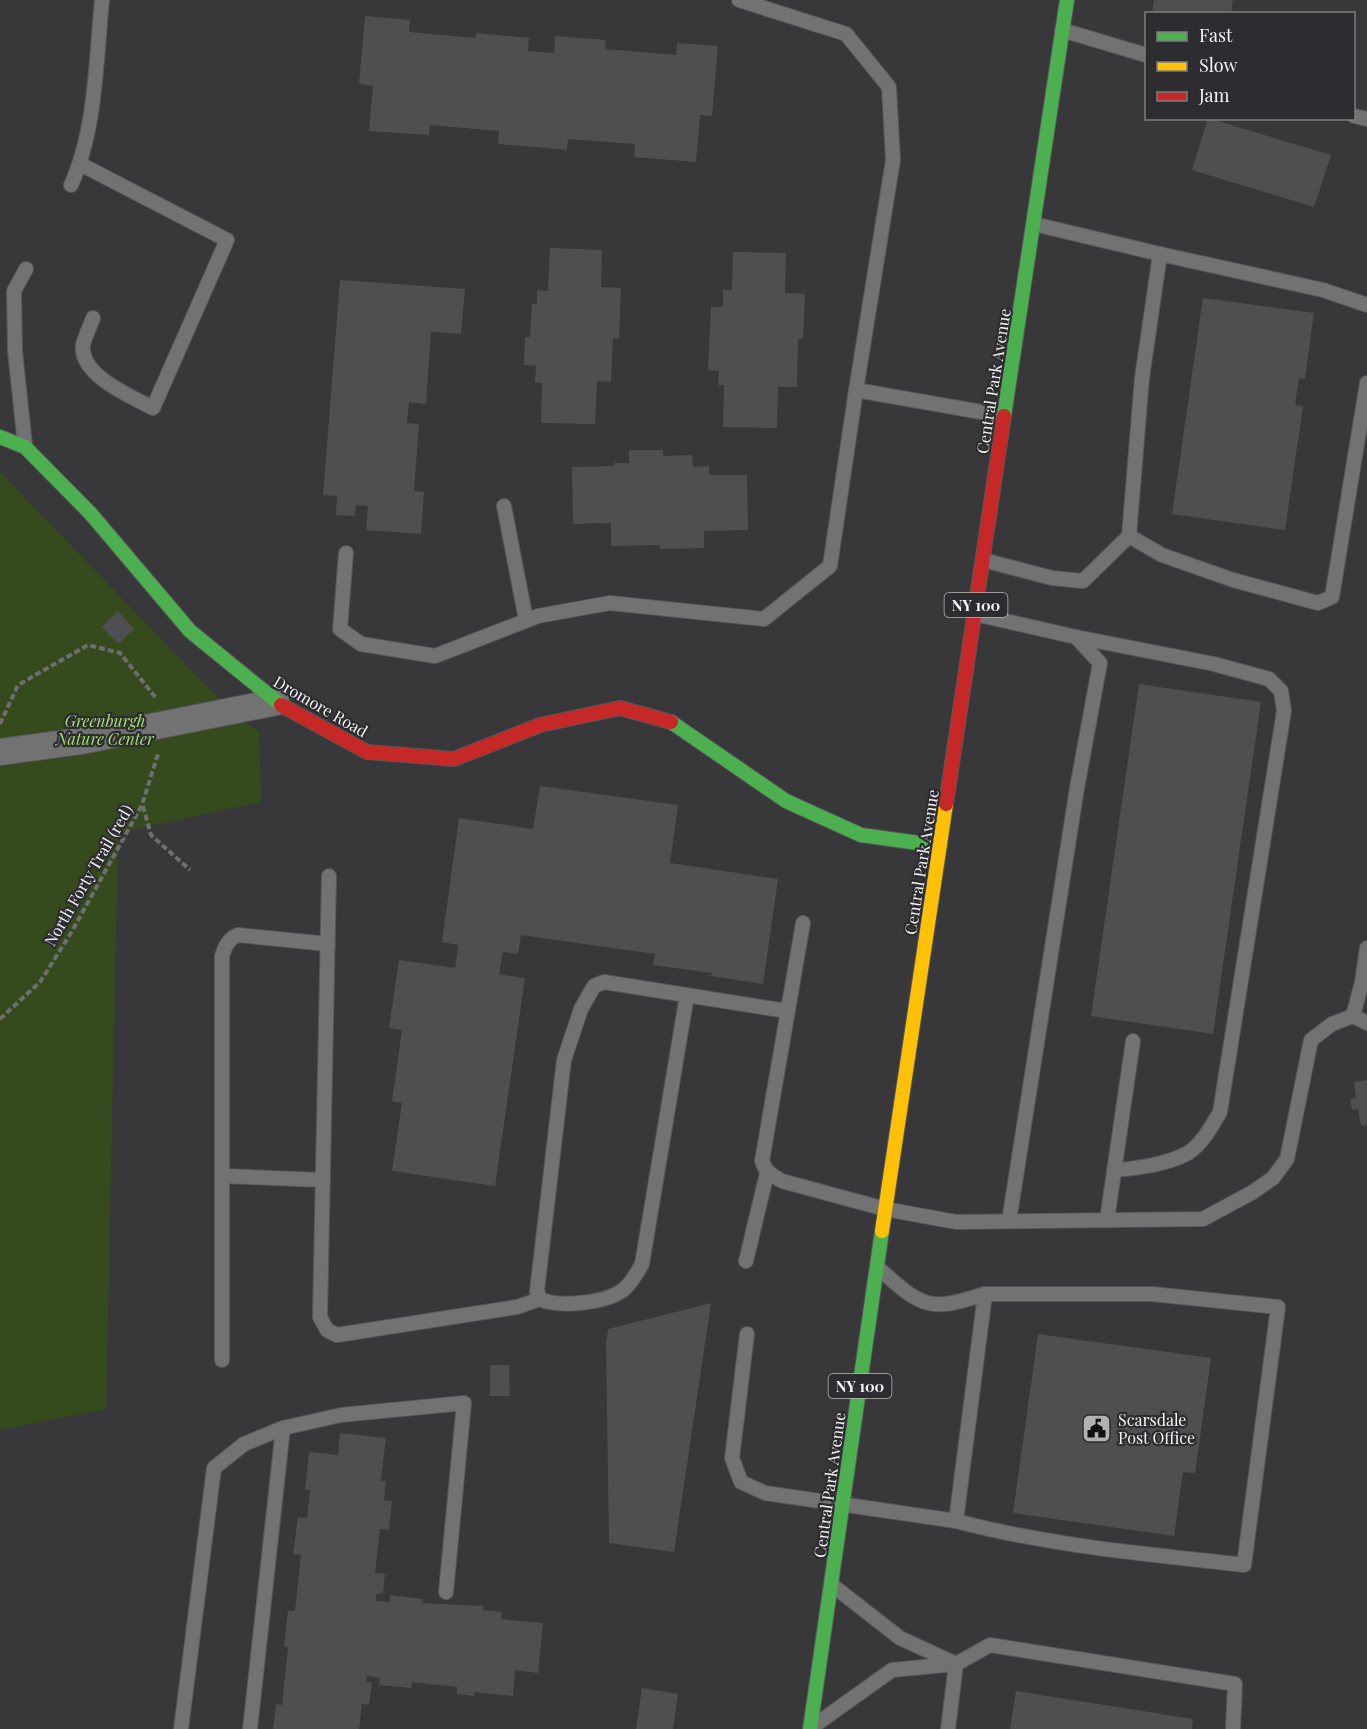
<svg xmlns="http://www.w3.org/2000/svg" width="1367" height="1729" font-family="'Playfair Display',serif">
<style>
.green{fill:#354b1d}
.building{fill:#4f4f51}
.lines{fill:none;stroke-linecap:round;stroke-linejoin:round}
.lane-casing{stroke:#575758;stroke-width:16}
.street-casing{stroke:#575758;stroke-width:28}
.fast-casing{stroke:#575758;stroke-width:16}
.slow-casing{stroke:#575758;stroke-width:16}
.jam-casing{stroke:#575758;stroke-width:16}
.path{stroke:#6e6e70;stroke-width:4;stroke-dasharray:6 3;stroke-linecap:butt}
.lane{stroke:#727273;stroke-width:14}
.street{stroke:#727273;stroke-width:26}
.fast{stroke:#4caf50;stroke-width:14}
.slow{stroke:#ffc107;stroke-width:14}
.jam{stroke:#c62828;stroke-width:14}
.labels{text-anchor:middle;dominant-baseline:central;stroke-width:4.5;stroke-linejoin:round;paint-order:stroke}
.shield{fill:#2d2d31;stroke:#b8b8bb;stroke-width:1.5}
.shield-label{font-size:15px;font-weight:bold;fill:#f4f4f6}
.street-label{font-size:16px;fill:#f4f4f6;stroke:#2d2d31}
.park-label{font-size:16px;font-style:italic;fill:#a5df6d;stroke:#2d2d31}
.poi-label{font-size:16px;fill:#f4f4f6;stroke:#2d2d31;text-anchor:start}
</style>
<rect width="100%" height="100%" fill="#38383a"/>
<path class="green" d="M 0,472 L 211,691 L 248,724 L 259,731 L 261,802 L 118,833 L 106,1409 L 0,1430 Z"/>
<g class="building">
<path d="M 1154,0 L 1233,0 L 1231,14 L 1152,14 Z"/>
<path d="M 365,16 L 410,20 L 409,32 L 476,38 L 476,33 L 529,38 L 528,51 L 554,53 L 555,36 L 606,40 L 605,49 L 676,55 L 677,43 L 718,46 L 712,116 L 700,115 L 696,162 L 634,157 L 635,144 L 568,139 L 567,150 L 498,144 L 499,131 L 430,125 L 429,135 L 369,131 L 373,86 L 359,84 Z"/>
<path d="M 1208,118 L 1331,155 L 1314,207 L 1192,170 Z"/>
<path d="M 550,248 L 602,250 L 601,287 L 621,288 L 619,338 L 613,338 L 611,382 L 597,381 L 595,424 L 541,423 L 542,383 L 535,382 L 536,366 L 524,365 L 525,337 L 530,337 L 532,304 L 537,304 L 537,290 L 548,291 Z"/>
<path d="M 733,252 L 786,253 L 785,293 L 805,294 L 803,339 L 798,339 L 797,387 L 778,387 L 777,428 L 723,427 L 724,385 L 718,385 L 719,371 L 708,370 L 711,307 L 723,307 L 723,290 L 732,290 Z"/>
<path d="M 340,280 L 465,289 L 461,334 L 431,332 L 426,404 L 409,402 L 407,423 L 419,424 L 414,491 L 424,492 L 421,534 L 366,530 L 368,506 L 356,505 L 355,516 L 336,515 L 337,496 L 323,495 Z"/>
<path d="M 1203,298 L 1314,313 L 1305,379 L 1299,378 L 1295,405 L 1303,406 L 1285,530 L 1172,514 Z"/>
<path d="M 629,450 L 663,450 L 663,456 L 692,455 L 693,467 L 709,466 L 709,475 L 747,475 L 748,530 L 704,531 L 704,548 L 660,549 L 660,545 L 611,546 L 611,523 L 573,524 L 572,467 L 614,466 L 614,463 L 629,463 Z"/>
<path d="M 118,611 L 134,629 L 118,644 L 102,627 Z"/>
<path d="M 1139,684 L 1261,702 L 1213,1034 L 1091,1016 Z"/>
<path d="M 540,786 L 678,805 L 670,863 L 778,879 L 763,984 L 711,976 L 712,973 L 653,965 L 655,954 L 521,935 L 518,954 L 503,952 L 499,974 L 525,978 L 495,1186 L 392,1171 L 402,1103 L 392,1101 L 402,1030 L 389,1028 L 399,960 L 455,968 L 458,945 L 442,942 L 459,818 L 533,829 Z"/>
<path d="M 1367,1080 L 1367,1125 L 1361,1126 L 1358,1109 L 1352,1110 L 1350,1099 L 1356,1098 L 1354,1082 Z"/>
<path d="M 711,1303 L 674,1552 L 609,1543 L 606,1343 L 608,1329 Z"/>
<path d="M 1038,1334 L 1211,1358 L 1195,1473 L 1183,1472 L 1174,1536 L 1013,1513 Z"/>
<path d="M 490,1365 L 509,1365 L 510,1396 L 490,1396 Z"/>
<path d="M 340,1433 L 386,1438 L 381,1481 L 386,1481 L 384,1500 L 392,1501 L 389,1530 L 380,1529 L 375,1573 L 385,1574 L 383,1593 L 376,1594 L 376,1601 L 390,1602 L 390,1595 L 423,1599 L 422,1603 L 483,1606 L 483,1610 L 502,1612 L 501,1619 L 543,1623 L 538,1673 L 515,1670 L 513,1696 L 474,1692 L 474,1696 L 457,1694 L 457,1687 L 412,1682 L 411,1688 L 379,1685 L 380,1678 L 367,1676 L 366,1682 L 372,1682 L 369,1705 L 362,1704 L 359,1729 L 273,1729 L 276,1704 L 282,1705 L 288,1647 L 284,1647 L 288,1611 L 295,1611 L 301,1555 L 293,1554 L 298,1517 L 307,1518 L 310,1490 L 305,1490 L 309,1452 L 338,1455 Z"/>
<path d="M 642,1688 L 678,1694 L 673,1729 L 636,1729 Z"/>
<path d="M 1016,1691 L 1193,1719 L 1192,1729 L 1010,1729 Z"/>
</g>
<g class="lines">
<defs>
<g id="lane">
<path d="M 739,0 L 846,34 L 889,87 L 893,160 L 856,390"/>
<path d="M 1062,30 L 1146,55"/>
<path d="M 1354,116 L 1367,119"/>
<path d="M 80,164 L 227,240 L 153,408 C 132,397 79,375 83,345 C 85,336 90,327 93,318"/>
<path d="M 71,185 C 96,130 96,60 102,0"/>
<path d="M 1034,224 L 1160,254 L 1323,290 L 1367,305"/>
<path d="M 1160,254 L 1142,378 L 1129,536 L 1162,555 L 1233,580 L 1318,603 L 1332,597 L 1367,383"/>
<path d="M 25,445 L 15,351 L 14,291 L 26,269"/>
<path d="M 504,506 L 526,620"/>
<path d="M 346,553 L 340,629 L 361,644 L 435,656 L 538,616 L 610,603 L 764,619 L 830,566 L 856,390 L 1004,416"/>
<path d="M 983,560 L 1052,578 L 1083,581 L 1129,536"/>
<path d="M 975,614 L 1076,637 L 1100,663 L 1077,788 L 1009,1221"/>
<path d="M 1076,637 L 1214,664 L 1269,679 L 1281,691 L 1284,711 L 1220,1112 C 1212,1126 1202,1144 1188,1153 C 1168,1164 1136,1169 1114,1170"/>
<path d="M 329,876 L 320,1317 L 327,1330 L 337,1335 L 517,1307 L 540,1299"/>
<path d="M 803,923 L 762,1161 C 766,1173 772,1175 782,1181 L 885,1209 L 956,1222 L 1203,1219 L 1253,1192 L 1273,1178 L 1287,1159 L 1311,1040 L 1332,1024 L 1353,1016 L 1367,1023"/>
<path d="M 687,995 L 642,1264 C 637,1273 631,1284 623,1290 C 606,1303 559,1308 540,1299 L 537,1291 L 564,1060 L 581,1009 L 594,986 L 604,982 L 787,1011"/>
<path d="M 1353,1016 L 1362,982 L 1367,948"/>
<path d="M 222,1176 L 323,1180"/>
<path d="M 1107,1220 L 1133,1041"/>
<path d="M 746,1261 L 767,1173"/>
<path d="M 879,1269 C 895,1282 913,1302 934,1304 C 950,1306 970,1298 985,1294"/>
<path d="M 747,1334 L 732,1458 L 741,1482 L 765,1493 L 956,1521 C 1050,1546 1148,1554 1244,1565 L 1278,1307 L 1152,1294 L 985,1294 L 956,1521"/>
<path d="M 222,1360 L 222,956 C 225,947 228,939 238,935 L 328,944"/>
<path d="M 832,1585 L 900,1638 L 954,1663"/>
<path d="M 815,1725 L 892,1670 L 956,1664 L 990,1645 L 1235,1684 L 1233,1729"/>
<path d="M 181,1729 L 214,1468 L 244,1444 L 283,1428 L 341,1415 L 464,1403 L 446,1592"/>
<path d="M 250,1729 L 283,1428"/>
<path d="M 948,1729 L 956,1664"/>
</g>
<path id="street" d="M 0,752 L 81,741 L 276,702"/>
<g id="fast">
<path d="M 1004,416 L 1067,0"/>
<path d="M 0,437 L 25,447 L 91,514 L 190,631 L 281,705"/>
<path d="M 671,722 L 786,801 L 861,835 L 940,846"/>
<path d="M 810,1729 L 882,1231"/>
</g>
<path id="slow" d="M 882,1231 L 946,804"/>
<g id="jam">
<path d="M 281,705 L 367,752 L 454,759 L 540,725 L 620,708 L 671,722"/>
<path d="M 946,804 L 1004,416"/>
</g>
</defs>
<use href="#lane" class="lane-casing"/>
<use href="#street" class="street-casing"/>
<use href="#fast" class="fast-casing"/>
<use href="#slow" class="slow-casing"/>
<use href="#jam" class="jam-casing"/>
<g class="path">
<path d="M 0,724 L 18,685 L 88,645 L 120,653 L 156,698"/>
<path d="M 143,806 L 151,835 L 190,870"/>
<path d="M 0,1019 L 40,982 L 71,933 L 142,805 L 158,754"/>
</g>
<use href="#lane" class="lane"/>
<use href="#street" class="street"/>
<use href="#fast" class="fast"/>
<use href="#slow" class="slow"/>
<use href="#jam" class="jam"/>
</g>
<defs>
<symbol id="civic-square" viewBox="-11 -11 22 22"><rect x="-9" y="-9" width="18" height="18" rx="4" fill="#b2b2b4" stroke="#2d2d31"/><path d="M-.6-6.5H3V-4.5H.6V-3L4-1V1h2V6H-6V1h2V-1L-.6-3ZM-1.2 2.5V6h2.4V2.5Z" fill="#111"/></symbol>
</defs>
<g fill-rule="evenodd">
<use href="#civic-square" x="1080" y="1412" width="33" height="33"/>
</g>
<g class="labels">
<g class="shield">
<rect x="944.5" y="593" width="63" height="24" rx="4.5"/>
<rect x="828.5" y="1374" width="63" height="24" rx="4.5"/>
</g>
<g class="shield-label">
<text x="976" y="605">NY 100</text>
<text x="860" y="1386">NY 100</text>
</g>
<g class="street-label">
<text transform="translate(993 381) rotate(-81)">Central Park Avenue</text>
<text transform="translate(321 706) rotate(30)">Dromore Road</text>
<text transform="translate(921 862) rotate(-81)">Central Park Avenue</text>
<text transform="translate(88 875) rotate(-60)">North Forty Trail (red)</text>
<text transform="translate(829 1485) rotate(-82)">Central Park Avenue</text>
</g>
<g class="park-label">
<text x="105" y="720">Greenburgh<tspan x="105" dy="18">Nature Center</tspan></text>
</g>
<g class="poi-label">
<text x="1118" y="1419">Scarsdale<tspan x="1118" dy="18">Post Office</tspan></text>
</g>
</g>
<rect x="1145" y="12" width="210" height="108" fill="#2d2d31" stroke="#7d7d80" stroke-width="1.5"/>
<rect x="1157" y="32" width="30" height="9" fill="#4caf50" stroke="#7d7d80" stroke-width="1.5"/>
<text x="1199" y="42" font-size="18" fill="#f4f4f6">Fast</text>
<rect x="1157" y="62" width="30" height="9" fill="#ffc107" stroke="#7d7d80" stroke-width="1.5"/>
<text x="1199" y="72" font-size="18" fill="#f4f4f6">Slow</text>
<rect x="1157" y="92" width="30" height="9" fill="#c62828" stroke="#7d7d80" stroke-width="1.5"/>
<text x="1199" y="102" font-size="18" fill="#f4f4f6">Jam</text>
</svg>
